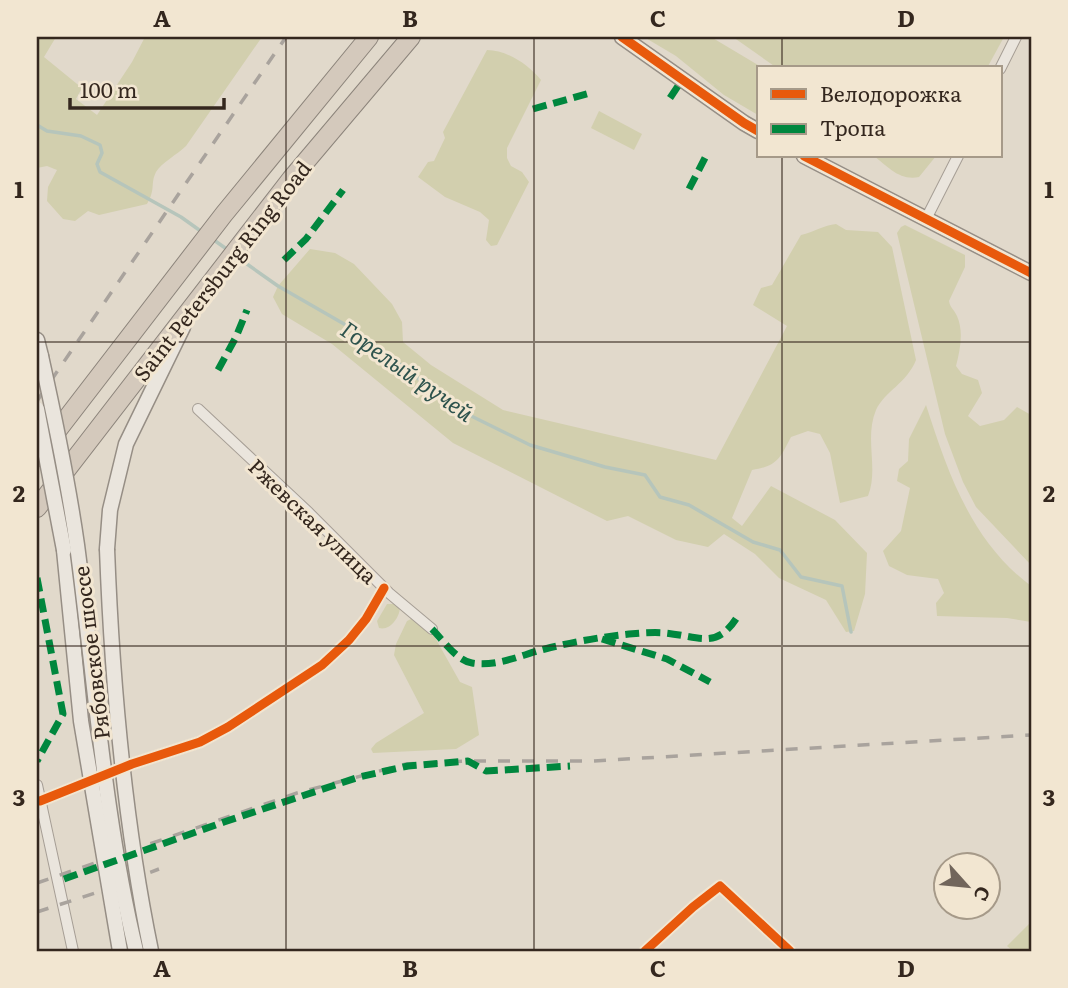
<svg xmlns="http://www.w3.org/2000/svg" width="1068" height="988" font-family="Literata,serif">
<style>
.green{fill:#d2cfae}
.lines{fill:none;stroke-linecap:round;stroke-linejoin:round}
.stream{stroke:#b6c5bb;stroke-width:3.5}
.street-casing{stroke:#a69e95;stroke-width:12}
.secondary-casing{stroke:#968e85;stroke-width:17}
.highway-casing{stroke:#8c847b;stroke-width:20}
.street{stroke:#eae5dd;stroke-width:10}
.secondary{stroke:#eae5dd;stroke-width:14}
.highway{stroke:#d4c9bc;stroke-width:18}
.rail{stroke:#a9a39d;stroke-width:3.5;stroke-dasharray:12 12;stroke-linecap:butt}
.secondary-bridge-casing{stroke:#968e85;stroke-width:17;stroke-linecap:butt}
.secondary-bridge{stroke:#eae5dd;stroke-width:14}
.quiet{stroke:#00873e;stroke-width:7;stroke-dasharray:14 7;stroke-linecap:butt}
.cycleway-casing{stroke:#f2e6d1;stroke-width:13}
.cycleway{stroke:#e8590c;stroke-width:9}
.grid{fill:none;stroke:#34271e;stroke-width:2;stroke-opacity:0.55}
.labels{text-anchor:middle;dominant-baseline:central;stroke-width:6;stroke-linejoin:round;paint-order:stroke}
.street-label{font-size:21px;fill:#34271e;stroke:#f2e6d1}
.water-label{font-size:23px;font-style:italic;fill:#2e534d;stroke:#f2e6d1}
.neatline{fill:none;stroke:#34271e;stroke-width:2.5}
.grid-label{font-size:23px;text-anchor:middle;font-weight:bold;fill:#34271e}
</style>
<rect width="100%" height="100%" fill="#e1d9cb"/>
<g class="green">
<path d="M 37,37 L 56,37 L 44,57 L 82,88 L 76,99 L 97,115 L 132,62 L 145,37 L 262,37 L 186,146 C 178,154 161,163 156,172 C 150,184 156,189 147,204 L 99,215 L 88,211 L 75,221 L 63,219 L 47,201 L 48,187 L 57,170 L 47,166 L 37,168 Z"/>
<path d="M 644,37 L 711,37 L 763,68 L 758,68 L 758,115 L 724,95 L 676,56 Z"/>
<path d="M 733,37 L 1004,37 L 987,68 L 777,68 Z"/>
<path d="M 487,50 C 507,50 529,65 541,80 L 507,148 L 507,158 L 511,166 L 522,172 L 529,182 L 497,245 L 491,246 L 486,240 L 489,220 L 480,212 L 445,197 L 418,177 L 428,162 L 434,161 L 445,138 L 443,132 Z"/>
<path d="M 599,111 L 642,134 L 634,150 L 591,128 Z"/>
<path d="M 874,156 L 936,156 L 919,177 C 900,181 888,167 874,156 Z"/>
<path d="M 836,224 L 846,230 L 878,232 L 892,247 L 916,360 C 907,383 884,392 876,410 C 864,439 879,468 868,496 L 840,503 L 830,453 L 820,434 L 808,431 L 791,437 C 780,458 778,466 752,470 L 732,518 L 742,526 L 771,486 L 835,520 L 867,553 L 865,594 L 854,631 L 846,632 L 826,600 L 779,578 L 755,554 L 724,534 L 708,547 L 676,540 L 628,516 L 607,521 L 453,443 L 332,344 L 282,314 L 273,297 L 278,286 L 310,249 L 335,253 L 354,264 L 392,304 L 402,322 L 403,342 L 431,365 L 503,410 L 716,460 L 787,326 L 753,305 L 761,288 L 772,285 L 801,235 C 814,232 824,225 836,224 Z"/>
<path d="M 905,225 L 965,255 L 965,267 L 949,301 C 950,308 954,309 957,316 C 964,332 960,350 956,366 L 962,374 L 978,380 L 982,393 L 968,416 L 980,426 L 1004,420 L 1017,407 L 1031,415 L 1031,565 L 976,507 L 963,482 L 945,434 L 897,233 L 901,227 Z"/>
<path d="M 926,405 C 948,473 971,541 1031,586 L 1031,622 L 1007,618 L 937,616 L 936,603 L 944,593 L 938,579 L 907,575 L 889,566 L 883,551 L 901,531 L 910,488 L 897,481 L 899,469 L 908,461 L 909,439 Z"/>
<path d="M 387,604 L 394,604 L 400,608 C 399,618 390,631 379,628 L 377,621 Z"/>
<path d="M 413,618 L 433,634 L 460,682 L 472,687 L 479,735 L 456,749 L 373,753 L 371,749 L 376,743 L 424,713 L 394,655 L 396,644 L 407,621 Z"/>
<path d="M 1031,922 L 1031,951 L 1013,951 L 1007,946 Z"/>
</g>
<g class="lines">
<g class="stream">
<path d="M 37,125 L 47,131 L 81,136 L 100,145 L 102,153 L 97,164 L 100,172 L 181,217 L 202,232"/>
<path d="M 211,238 L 228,250"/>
<path d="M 237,257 L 278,286 L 358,332 L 459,410 L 530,445 L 605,467 L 645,475 L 660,497 L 689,505 L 753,542 L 780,550 L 801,577 L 842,586 L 851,632"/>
</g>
<defs>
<g id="street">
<path d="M 1000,69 L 1016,37"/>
<path d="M 926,219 L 958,156"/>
<path d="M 198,409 L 309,513 L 389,593 L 432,629"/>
<path d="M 37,785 L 73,951"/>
<path d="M 40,801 L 132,764 L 200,742 L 228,727 L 322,665 L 349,640 L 366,619 L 384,588"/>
<path d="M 645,951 L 693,907 L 720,886 L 790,951"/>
</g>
<g id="secondary">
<path d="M 622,37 L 744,123 L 758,131"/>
<path d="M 804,156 L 1031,273"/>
<path d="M 37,340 L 41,356"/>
<path d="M 107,549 L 110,510 L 126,444 L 183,327"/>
<path d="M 64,550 L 81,721"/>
</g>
<g id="highway">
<path d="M 37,457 L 224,214 L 369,37"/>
<path d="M 37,508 L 291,179 L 411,37"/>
</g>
</defs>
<use href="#street" class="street-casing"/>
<use href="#secondary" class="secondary-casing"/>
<use href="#highway" class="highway-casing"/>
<use href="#street" class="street"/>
<use href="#secondary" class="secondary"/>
<use href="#highway" class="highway"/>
<g class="rail">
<path d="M 37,401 L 286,37"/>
<path d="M 37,883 L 297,793 L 406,764 L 468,761 L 593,761 L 1031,735"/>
<path d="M 37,912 L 95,893 L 159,869"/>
</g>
<defs>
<g id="secondary-bridge">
<path d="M 41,356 C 55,419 68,481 77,545 C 95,680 104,818 136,951"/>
<path d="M 37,409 L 64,550"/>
<path d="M 107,549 C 112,683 124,820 151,951"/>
<path d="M 81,721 L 120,951"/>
</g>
</defs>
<use href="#secondary-bridge" class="secondary-bridge-casing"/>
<use href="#secondary-bridge" class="secondary-bridge"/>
<g class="quiet">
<path d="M 670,98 L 678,86"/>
<path d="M 533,109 L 590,93"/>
<path d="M 689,189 L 707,154"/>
<path d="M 284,260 L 306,239 L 343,190"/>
<path d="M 218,370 L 236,337 L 247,310"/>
<path d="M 37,578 L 63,714 L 37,761"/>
<path d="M 432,629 C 442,639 457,661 472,663 C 497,667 521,655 545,649 C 572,642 601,637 629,634 C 641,633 654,632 666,633 C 701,637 718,650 739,614"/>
<path d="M 602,639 L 667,659 L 710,682"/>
<path d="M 64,879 L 224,822 L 359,777 L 408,766 L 468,761 L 486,771 L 570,766"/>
</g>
<defs>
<g id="cycleway">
<path d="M 622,37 L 744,123 L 758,131"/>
<path d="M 804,156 L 1031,273"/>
<path d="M 40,801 L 132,764 L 200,742 L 228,727 L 322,665 L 349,640 L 366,619 L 384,588"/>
<path d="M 645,951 L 693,907 L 720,886 L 790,951"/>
</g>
</defs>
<use href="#cycleway" class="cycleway-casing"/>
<use href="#cycleway" class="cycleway"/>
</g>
<path class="grid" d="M 286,37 L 286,951M 534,37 L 534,951M 782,37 L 782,68M 782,156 L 782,951M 37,342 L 1031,342M 37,646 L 1031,646"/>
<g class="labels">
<g class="street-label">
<text transform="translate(221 270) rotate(-52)">Saint Petersburg Ring Road</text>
<text transform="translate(314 520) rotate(44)">Ржевская улица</text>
<text transform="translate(90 653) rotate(-97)">Рябовское шоссе</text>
</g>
<g class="water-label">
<text transform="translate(408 370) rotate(35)">Горелый ручей</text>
</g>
</g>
<rect width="1068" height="988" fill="none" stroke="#f2e6d1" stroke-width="77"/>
<rect x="757" y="66" width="245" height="91" fill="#f2e6d1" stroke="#a69a89" stroke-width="2"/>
<rect x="771" y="89" width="35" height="10" fill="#e8590c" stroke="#a69a89" stroke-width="2"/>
<text x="820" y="102" font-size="21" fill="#34271e">Велодорожка</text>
<rect x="771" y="124" width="35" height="10" fill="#00873e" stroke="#a69a89" stroke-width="2"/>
<text x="820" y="136" font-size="21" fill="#34271e">Тропа</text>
<g transform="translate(967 886) rotate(117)"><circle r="33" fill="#f2e6d1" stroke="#a69a89" stroke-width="2"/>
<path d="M0-5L12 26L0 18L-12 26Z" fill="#71655b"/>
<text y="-10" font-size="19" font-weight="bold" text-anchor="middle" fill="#34271e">С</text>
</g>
<path d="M70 98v10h154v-10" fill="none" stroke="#34271e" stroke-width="3.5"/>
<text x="80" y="98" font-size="21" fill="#34271e" stroke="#f2e6d1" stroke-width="5" paint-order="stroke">100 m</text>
<rect x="38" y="38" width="992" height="912" class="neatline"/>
<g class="grid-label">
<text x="162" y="27">A</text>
<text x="410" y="27">B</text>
<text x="658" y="27">C</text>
<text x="906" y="27">D</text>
<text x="19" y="198">1</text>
<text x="1049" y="198">1</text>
<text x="19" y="502">2</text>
<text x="1049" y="502">2</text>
<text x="19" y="806">3</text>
<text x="1049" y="806">3</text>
<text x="162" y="977">A</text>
<text x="410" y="977">B</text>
<text x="658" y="977">C</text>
<text x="906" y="977">D</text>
</g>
</svg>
